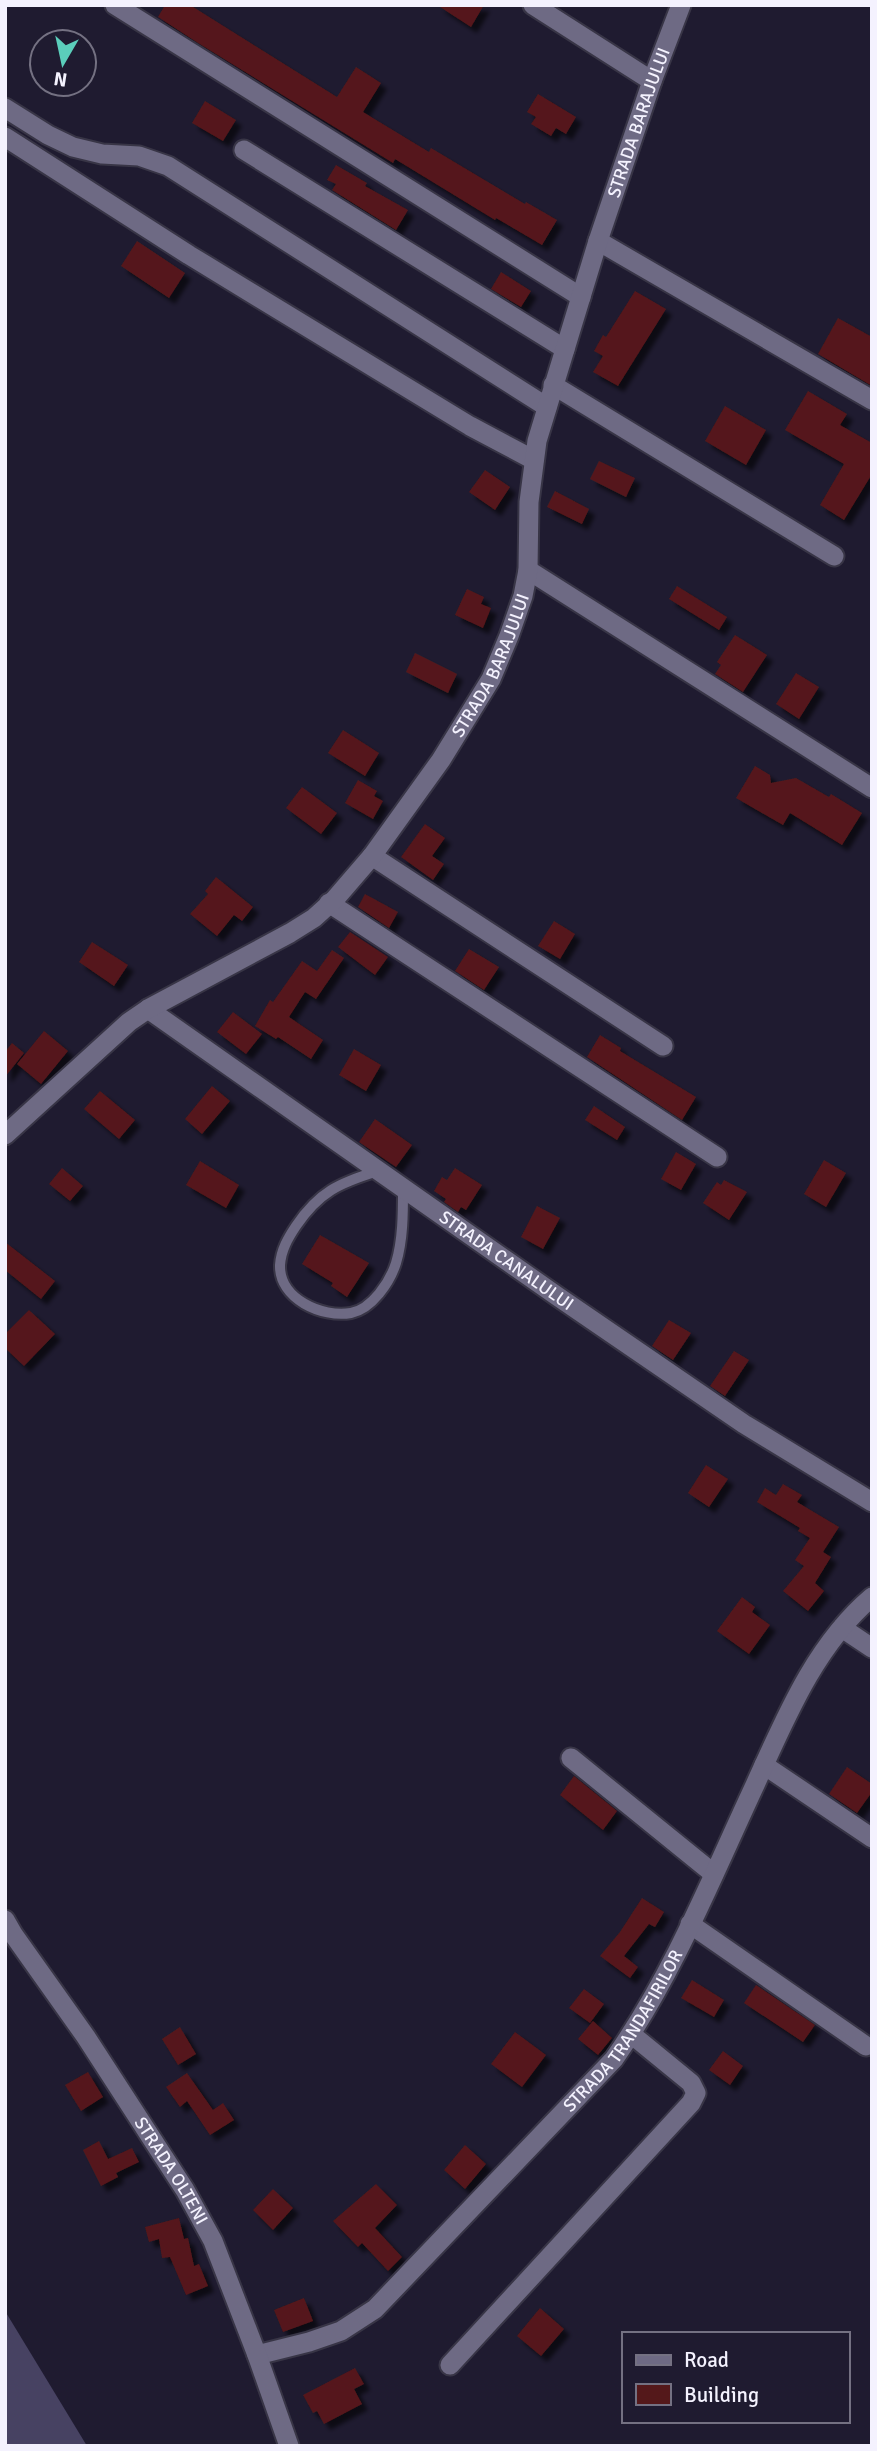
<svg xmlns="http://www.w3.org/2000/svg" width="877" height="2451" font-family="Signika,sans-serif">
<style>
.green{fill:#474262}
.building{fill:#54181a;filter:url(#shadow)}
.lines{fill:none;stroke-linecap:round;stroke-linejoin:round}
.service-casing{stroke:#383546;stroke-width:14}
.minor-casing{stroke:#383546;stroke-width:23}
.tertiary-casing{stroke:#383546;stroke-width:23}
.service{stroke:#6e6a84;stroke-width:10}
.minor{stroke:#6e6a84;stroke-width:19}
.tertiary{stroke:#6e6a84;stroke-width:19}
.labels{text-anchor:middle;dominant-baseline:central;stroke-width:7;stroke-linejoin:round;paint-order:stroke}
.street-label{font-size:18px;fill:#f4f2fe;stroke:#1f1b30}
</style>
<defs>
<filter id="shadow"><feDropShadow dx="6" dy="6" stdDeviation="2" flood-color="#0009"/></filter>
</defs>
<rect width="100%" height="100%" fill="#1f1b30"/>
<path class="green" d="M 5,2311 L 87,2446 L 5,2446 Z"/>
<g class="building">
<path d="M 165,5 L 190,5 L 337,97 L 356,67 L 381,83 L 363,112 L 429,152 L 431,148 L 525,204 L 526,202 L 557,220 L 542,245 L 496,218 L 495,220 L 395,159 L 393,163 L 198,43 L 158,17 Z"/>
<path d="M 437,5 L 484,5 L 471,27 Z"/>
<path d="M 538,94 L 576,117 L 566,134 L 556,128 L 551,136 L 531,124 L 536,117 L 527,112 Z"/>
<path d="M 205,101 L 236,120 L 223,141 L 192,123 Z"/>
<path d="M 336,165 L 367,183 L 365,186 L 408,210 L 396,230 L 332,190 L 336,184 L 327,180 Z"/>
<path d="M 137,241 L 185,273 L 169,298 L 121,266 Z"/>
<path d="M 501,272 L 531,291 L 521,307 L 491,289 Z"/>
<path d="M 635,291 L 666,309 L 618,386 L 593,372 L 603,356 L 594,351 L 603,335 L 606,337 Z"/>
<path d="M 838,318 L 872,337 L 872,386 L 818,354 Z"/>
<path d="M 808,391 L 847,414 L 840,425 L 872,443 L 872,474 L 844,520 L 820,505 L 844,464 L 785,430 Z"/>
<path d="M 725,406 L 766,430 L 746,465 L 705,441 Z"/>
<path d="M 599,461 L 635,478 L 626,497 L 590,479 Z"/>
<path d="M 485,470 L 510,487 L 495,510 L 469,492 Z"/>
<path d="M 555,491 L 589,509 L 582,524 L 547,507 Z"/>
<path d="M 677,586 L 727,617 L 719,630 L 669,599 Z"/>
<path d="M 467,589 L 484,597 L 481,604 L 491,608 L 483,628 L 455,615 Z"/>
<path d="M 735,635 L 767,655 L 743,692 L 715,674 L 721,665 L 717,662 Z"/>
<path d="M 415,653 L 457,674 L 448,693 L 406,672 Z"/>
<path d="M 796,673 L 819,687 L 799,719 L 776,704 Z"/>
<path d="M 343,730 L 379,753 L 365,776 L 328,753 Z"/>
<path d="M 755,766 L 770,775 L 771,783 L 796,778 L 829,797 L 831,794 L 862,813 L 842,845 L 790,813 L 783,825 L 736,798 Z"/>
<path d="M 358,780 L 377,791 L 374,796 L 383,801 L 373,819 L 345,803 Z"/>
<path d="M 302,787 L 337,813 L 321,834 L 286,808 Z"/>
<path d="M 425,824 L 445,838 L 432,856 L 444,864 L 433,880 L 401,857 Z"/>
<path d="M 216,877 L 253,907 L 242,921 L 234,915 L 217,936 L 190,914 L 208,894 L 205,891 Z"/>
<path d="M 365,894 L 398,912 L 389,928 L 358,907 Z"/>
<path d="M 554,921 L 575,934 L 560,959 L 538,946 Z"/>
<path d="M 350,932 L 388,957 L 375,975 L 338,947 Z"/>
<path d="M 92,942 L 128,965 L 114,986 L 79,962 Z"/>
<path d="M 469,949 L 499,967 L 484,990 L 455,971 Z"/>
<path d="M 332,950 L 344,958 L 329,980 L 316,999 L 305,992 L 289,1017 L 323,1040 L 311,1059 L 278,1037 L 276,1039 L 255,1026 L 270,1000 L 273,1002 L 302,961 L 317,971 Z"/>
<path d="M 233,1012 L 262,1034 L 246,1054 L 217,1032 Z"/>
<path d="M 44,1031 L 68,1051 L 41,1084 L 17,1064 Z"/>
<path d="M 600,1035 L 621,1048 L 620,1051 L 696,1097 L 682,1120 L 587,1057 Z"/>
<path d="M 12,1043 L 24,1053 L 5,1077 L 5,1052 Z"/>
<path d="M 354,1049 L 381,1065 L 366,1091 L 339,1075 Z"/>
<path d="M 212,1086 L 230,1101 L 202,1134 L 185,1119 Z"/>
<path d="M 100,1091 L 135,1120 L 119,1139 L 84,1109 Z"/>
<path d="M 594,1106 L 625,1127 L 617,1140 L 585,1120 Z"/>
<path d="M 375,1119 L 412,1145 L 396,1167 L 359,1142 Z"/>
<path d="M 676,1152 L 696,1164 L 681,1190 L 661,1179 Z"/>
<path d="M 824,1160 L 846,1173 L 826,1207 L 804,1194 Z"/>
<path d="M 200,1161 L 239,1185 L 226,1208 L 186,1185 Z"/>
<path d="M 62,1168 L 83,1186 L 70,1201 L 49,1184 Z"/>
<path d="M 455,1168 L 482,1185 L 466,1210 L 461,1207 L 458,1212 L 444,1202 L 446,1199 L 434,1191 L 442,1177 L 447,1180 Z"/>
<path d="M 724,1180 L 747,1192 L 729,1220 L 703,1203 L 717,1182 L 721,1185 Z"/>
<path d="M 537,1206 L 560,1218 L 543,1249 L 521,1237 Z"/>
<path d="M 320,1235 L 369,1263 L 347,1297 L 331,1286 L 333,1283 L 302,1264 Z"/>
<path d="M 5,1242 L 55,1281 L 41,1299 L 5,1270 Z"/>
<path d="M 29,1310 L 55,1334 L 24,1366 L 5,1348 L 5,1334 Z"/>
<path d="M 669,1320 L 691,1333 L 673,1360 L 652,1346 Z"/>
<path d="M 734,1351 L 749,1360 L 725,1396 L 710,1386 Z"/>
<path d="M 706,1465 L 728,1479 L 709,1507 L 688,1493 Z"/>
<path d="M 783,1484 L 802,1495 L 797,1502 L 839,1527 L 823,1552 L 831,1557 L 815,1583 L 824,1591 L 808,1611 L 783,1591 L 804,1566 L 795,1560 L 810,1538 L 798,1531 L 800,1528 L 757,1502 L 765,1488 L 776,1495 Z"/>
<path d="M 742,1597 L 755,1607 L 752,1612 L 770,1625 L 749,1654 L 717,1631 Z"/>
<path d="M 847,1767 L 872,1784 L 872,1792 L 857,1813 L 829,1794 Z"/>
<path d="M 574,1776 L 617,1811 L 603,1830 L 560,1795 Z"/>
<path d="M 642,1898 L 664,1912 L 655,1927 L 649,1924 L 624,1956 L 638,1967 L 630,1978 L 600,1956 L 620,1932 Z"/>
<path d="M 692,1980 L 724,2000 L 714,2017 L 681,1998 Z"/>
<path d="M 756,1985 L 815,2025 L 803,2042 L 744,2003 Z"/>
<path d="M 584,1989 L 604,2004 L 590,2023 L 569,2008 Z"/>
<path d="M 593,2021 L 612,2038 L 598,2055 L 578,2039 Z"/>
<path d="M 180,2027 L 196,2054 L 178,2065 L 162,2039 Z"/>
<path d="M 515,2032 L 546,2055 L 522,2087 L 491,2064 Z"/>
<path d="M 723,2051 L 743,2066 L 730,2085 L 709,2070 Z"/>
<path d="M 88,2072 L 103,2097 L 81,2111 L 65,2085 Z"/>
<path d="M 187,2073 L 213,2110 L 223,2103 L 234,2120 L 210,2135 L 187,2101 L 180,2107 L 166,2087 Z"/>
<path d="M 99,2141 L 108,2159 L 132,2148 L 139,2162 L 116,2173 L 118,2177 L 101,2186 L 83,2150 Z"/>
<path d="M 465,2145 L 486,2164 L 465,2189 L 444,2170 Z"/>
<path d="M 376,2184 L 397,2205 L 375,2228 L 402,2257 L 388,2271 L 362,2243 L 358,2247 L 333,2221 Z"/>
<path d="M 273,2189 L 293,2208 L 273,2230 L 253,2210 Z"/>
<path d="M 179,2218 L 184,2239 L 188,2238 L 194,2266 L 199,2264 L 208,2286 L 186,2295 L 170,2257 L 162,2258 L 159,2239 L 149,2242 L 145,2227 Z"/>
<path d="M 304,2298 L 313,2321 L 283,2332 L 274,2310 Z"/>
<path d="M 540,2308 L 564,2329 L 541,2356 L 517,2336 Z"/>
<path d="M 355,2368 L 364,2384 L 354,2389 L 362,2404 L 324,2424 L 317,2411 L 313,2413 L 303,2395 Z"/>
</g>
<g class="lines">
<defs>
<path id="service" d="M 378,1171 C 339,1183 319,1192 296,1226 C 288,1238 281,1250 280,1265 C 279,1299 322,1318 351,1313 C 372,1309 390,1282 396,1263 C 403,1240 403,1213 403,1189"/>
<g id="minor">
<path d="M 115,5 L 581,297"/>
<path d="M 533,5 L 652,81"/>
<path d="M 5,108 L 48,135 L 73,147 L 102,154 L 139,156 L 168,166 L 547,407"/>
<path d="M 5,137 L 189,255 L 470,426 L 534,460"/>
<path d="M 244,150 L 565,349"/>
<path d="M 598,241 L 872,400"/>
<path d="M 553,385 L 834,556"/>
<path d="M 528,570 L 872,788"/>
<path d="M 372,856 L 663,1046"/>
<path d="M 329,903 L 717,1157"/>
<path id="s1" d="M 148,1009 L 557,1296 L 744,1424 L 872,1502"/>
<path d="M 842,1628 L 872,1648"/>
<path d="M 571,1758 L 714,1874"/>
<path d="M 764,1765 L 872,1838"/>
<path d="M 690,1924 L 866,2046"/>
<path id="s2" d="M 257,2355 L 309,2342 L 341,2331 L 375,2309 L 614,2059 C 673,1975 712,1877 755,1785 C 785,1719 815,1645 872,1597"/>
<path d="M 450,2365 L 691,2103 L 696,2093 L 691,2083 L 631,2034"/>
</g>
<g id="tertiary">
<path id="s3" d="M 5,1135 L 129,1022 L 148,1009 L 290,933 L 314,918 L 335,899 L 372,856 L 441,760 L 491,679 L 509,636 L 523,596 L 528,570 L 529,502 L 537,441 L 598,241 L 652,81 L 681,5"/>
<path id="s4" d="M 5,1920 L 13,1934 L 86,2037 L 185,2190 L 213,2241 L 257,2355 L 289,2446"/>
</g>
</defs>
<use href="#service" class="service-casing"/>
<use href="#minor" class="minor-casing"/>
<use href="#tertiary" class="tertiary-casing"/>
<use href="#service" class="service"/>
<use href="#minor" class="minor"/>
<use href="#tertiary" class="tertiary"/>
</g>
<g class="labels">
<g class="street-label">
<text stroke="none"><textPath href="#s3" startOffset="1258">STRADA BARAJULUI</textPath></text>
<text stroke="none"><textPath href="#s3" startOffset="691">STRADA BARAJULUI</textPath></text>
<text stroke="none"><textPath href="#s1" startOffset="438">STRADA CANALULUI</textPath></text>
<text stroke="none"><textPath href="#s2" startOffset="502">STRADA TRANDAFIRILOR</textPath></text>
<text stroke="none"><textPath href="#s4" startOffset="301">STRADA OLTENI</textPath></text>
</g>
</g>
<rect width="877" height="2451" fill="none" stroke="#f4f2fe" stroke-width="14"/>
<rect x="622" y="2332" width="228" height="91" fill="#1f1b30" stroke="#747182" stroke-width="2"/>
<rect x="636" y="2355" width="35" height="10" fill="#6e6a84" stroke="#747182" stroke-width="2"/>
<text x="684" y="2367" font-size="21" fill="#f4f2fe">Road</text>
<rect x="636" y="2384" width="35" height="21" fill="#54181a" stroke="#747182" stroke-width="2"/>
<text x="684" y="2402" font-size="21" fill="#f4f2fe">Building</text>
<g transform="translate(63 63) rotate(189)"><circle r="33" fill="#1f1b30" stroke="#747182" stroke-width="2"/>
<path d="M0-5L12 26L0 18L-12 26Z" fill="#5bcebb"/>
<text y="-10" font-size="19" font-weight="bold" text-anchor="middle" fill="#f4f2fe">N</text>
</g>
</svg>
